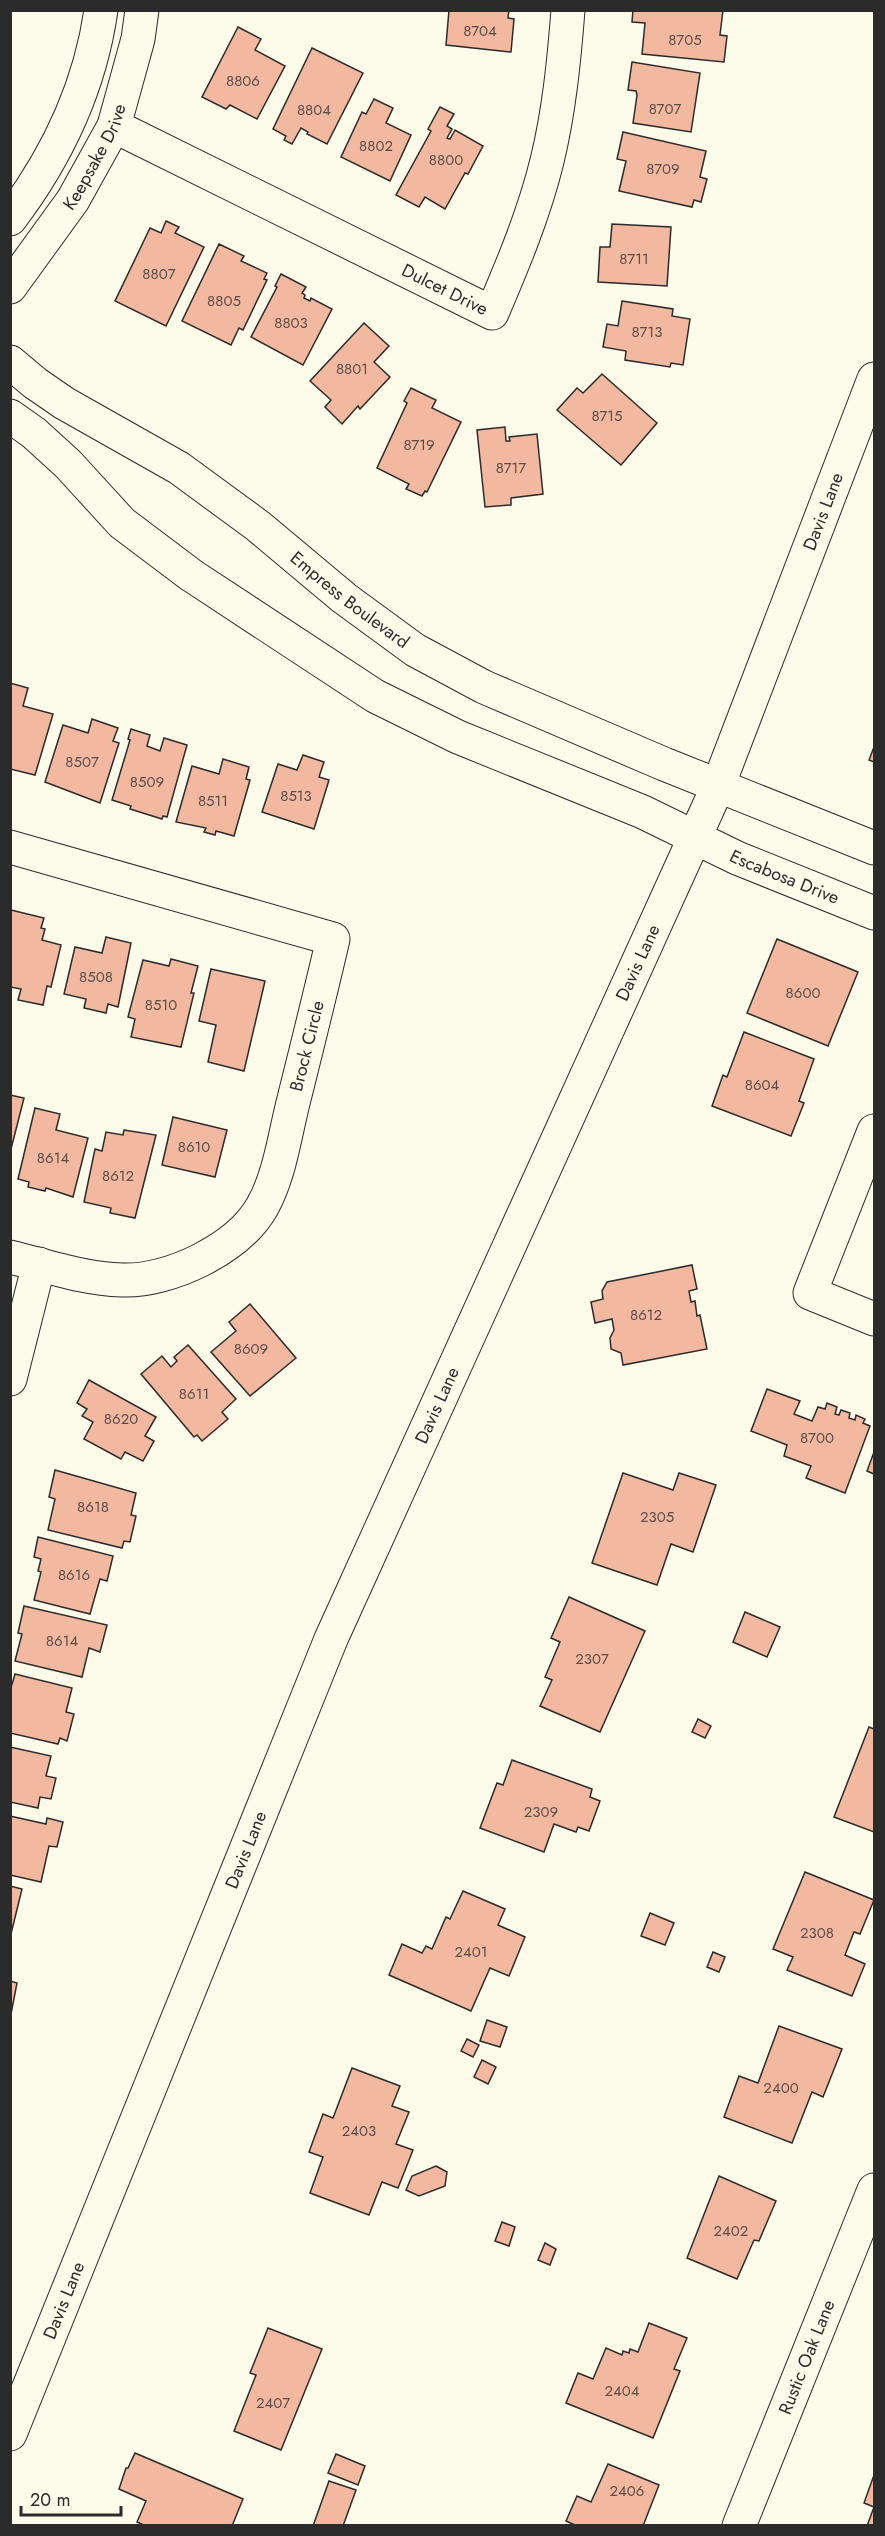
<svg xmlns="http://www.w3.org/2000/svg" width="885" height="2536" font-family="Jost,sans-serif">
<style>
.building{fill:#f2b8a0;stroke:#2b2b2b;stroke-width:1.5}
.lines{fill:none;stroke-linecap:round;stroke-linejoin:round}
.minor-casing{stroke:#2b2b2b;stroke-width:35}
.minor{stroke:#fdfbea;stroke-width:33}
.labels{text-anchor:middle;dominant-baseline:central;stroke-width:4.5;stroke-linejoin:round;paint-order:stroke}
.number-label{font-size:15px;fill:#5d4e48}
.street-label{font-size:18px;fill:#2b2b2b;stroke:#fdfbea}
</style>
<rect width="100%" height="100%" fill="#fdfbea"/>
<g class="building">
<path d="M 449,10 L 509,10 L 508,18 L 514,19 L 511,52 L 446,45 Z"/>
<path d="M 633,10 L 723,10 L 720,35 L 727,36 L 724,62 L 642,54 L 645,23 L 632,22 Z"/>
<path d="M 238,27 L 261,39 L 255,50 L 285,66 L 257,119 L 230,105 L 226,109 L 202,97 Z"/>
<path d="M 312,48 L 363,73 L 327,144 L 307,134 L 308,132 L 301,128 L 292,144 L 284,140 L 286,136 L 273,129 Z"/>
<path d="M 632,62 L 700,73 L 691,132 L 633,123 L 637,95 L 636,91 L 628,90 Z"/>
<path d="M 374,99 L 393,108 L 386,123 L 411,135 L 390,181 L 341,157 L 362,112 L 366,114 Z"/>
<path d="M 440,107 L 454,114 L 447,126 L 452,129 L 447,138 L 450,139 L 455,130 L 483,146 L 468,174 L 465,173 L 445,209 L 425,197 L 419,207 L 396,195 L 431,131 L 428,129 Z"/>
<path d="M 623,132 L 706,151 L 700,177 L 707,179 L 701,202 L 694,200 L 692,207 L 619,191 L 626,161 L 617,159 Z"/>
<path d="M 166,221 L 179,227 L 175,233 L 204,247 L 166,326 L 115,301 L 150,228 L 161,233 Z"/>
<path d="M 612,224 L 671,227 L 667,286 L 598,282 L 600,247 L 610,247 Z"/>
<path d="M 219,244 L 244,256 L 241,261 L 267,273 L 264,279 L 267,280 L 243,330 L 239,328 L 231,345 L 182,321 Z"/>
<path d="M 281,274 L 306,287 L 302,293 L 305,295 L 304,298 L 310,301 L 311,298 L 332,309 L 303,365 L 251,337 L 277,287 L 275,286 Z"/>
<path d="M 622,301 L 673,309 L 672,316 L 690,319 L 683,365 L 671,363 L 670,367 L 625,360 L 626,351 L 603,347 L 607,324 L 618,326 Z"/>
<path d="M 364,323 L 389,346 L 374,362 L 390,377 L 360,409 L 358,406 L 342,424 L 325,407 L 331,400 L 310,381 Z"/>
<path d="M 602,374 L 657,423 L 621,465 L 557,410 L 577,388 L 583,393 Z"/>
<path d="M 411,388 L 436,400 L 432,408 L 461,422 L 427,492 L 425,491 L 422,496 L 406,489 L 409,484 L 377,468 L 407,403 L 404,401 Z"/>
<path d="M 505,427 L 506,441 L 510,441 L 509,437 L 537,434 L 543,494 L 511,498 L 511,505 L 485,507 L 477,430 Z"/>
<path d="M 10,683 L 28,688 L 23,706 L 53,714 L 35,775 L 10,769 Z"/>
<path d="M 92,719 L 118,728 L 113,741 L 119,743 L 100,803 L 45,782 L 63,725 L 88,733 Z"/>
<path d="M 131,729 L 150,735 L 147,746 L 160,751 L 164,738 L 187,745 L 167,817 L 163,816 L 162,819 L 130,809 L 131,806 L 112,800 L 130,740 L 128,739 Z"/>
<path d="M 874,747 L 874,762 L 869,760 Z"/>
<path d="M 303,755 L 324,762 L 319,777 L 329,780 L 314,829 L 262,812 L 278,764 L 297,770 Z"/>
<path d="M 223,759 L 249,767 L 246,779 L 250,780 L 234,836 L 216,831 L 215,835 L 204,832 L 206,828 L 176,822 L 192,766 L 219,774 Z"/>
<path d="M 11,910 L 44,918 L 41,928 L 45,929 L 42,940 L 61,945 L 51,987 L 47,986 L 43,1005 L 18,1000 L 21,989 L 10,987 Z"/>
<path d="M 106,937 L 131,943 L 118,1007 L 108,1004 L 106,1013 L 84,1008 L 86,999 L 64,994 L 75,947 L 102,953 Z"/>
<path d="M 777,939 L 858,972 L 828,1046 L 747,1013 Z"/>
<path d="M 171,959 L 198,966 L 191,993 L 194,993 L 181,1047 L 131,1037 L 135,1019 L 128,1017 L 143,960 L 169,966 Z"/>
<path d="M 211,969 L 265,981 L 244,1071 L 208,1062 L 216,1025 L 199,1021 Z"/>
<path d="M 744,1032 L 814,1059 L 799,1101 L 804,1103 L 791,1136 L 712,1106 L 723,1075 L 727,1077 Z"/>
<path d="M 10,1095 L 24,1098 L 10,1153 Z"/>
<path d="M 35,1108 L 60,1114 L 56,1130 L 88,1138 L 73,1197 L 46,1188 L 45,1191 L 28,1187 L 29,1182 L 18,1179 Z"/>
<path d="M 173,1117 L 227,1130 L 215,1177 L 162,1165 Z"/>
<path d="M 124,1130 L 156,1135 L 135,1218 L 110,1213 L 111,1208 L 84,1202 L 95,1149 L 102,1151 L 106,1132 L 123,1135 Z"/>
<path d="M 692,1265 L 697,1289 L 689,1291 L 691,1302 L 695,1301 L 697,1316 L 700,1315 L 707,1349 L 623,1365 L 621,1353 L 611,1349 L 610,1338 L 614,1330 L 612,1319 L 595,1323 L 591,1302 L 603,1299 L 602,1291 L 607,1282 Z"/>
<path d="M 250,1304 L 296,1358 L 250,1396 L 211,1352 L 236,1331 L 229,1322 Z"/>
<path d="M 188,1345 L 236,1399 L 222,1412 L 228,1419 L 202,1441 L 197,1435 L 194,1437 L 141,1374 L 162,1356 L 171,1367 L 177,1361 L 174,1357 Z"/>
<path d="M 89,1380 L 156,1417 L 145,1436 L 154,1441 L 143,1461 L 125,1452 L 121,1459 L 84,1439 L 93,1422 L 82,1416 L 87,1409 L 77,1403 Z"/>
<path d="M 767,1389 L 800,1401 L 794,1414 L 812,1421 L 818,1407 L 825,1409 L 827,1403 L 837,1407 L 835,1414 L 839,1415 L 841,1410 L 850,1413 L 849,1418 L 855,1420 L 856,1415 L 865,1419 L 863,1423 L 870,1426 L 845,1493 L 806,1478 L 811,1466 L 784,1456 L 787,1445 L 751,1431 Z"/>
<path d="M 874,1452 L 874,1474 L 867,1471 Z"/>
<path d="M 55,1470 L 136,1493 L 131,1515 L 136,1516 L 130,1542 L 124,1541 L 122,1548 L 48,1530 L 55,1499 L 49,1497 Z"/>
<path d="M 623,1473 L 673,1490 L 679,1473 L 716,1485 L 693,1552 L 671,1544 L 657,1585 L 592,1563 Z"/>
<path d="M 38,1537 L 113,1556 L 107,1581 L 100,1579 L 90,1614 L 34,1600 L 41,1572 L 38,1571 L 41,1559 L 34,1557 Z"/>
<path d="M 569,1597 L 645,1631 L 600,1732 L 540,1706 L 552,1680 L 545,1677 L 560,1642 L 551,1638 Z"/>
<path d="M 24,1606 L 107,1625 L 100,1652 L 89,1648 L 82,1677 L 15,1661 L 22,1634 L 18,1633 Z"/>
<path d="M 745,1612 L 780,1627 L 767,1657 L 733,1642 Z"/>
<path d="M 15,1674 L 72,1688 L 66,1712 L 74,1714 L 67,1741 L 60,1738 L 58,1744 L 10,1733 L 10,1691 Z"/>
<path d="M 698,1719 L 711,1726 L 705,1738 L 692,1732 Z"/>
<path d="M 869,1727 L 874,1729 L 874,1832 L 834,1817 Z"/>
<path d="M 10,1747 L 51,1756 L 46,1776 L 56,1778 L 51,1799 L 40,1797 L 38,1808 L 10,1802 Z"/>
<path d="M 512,1760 L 592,1789 L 590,1797 L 600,1801 L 589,1831 L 578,1827 L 576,1832 L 554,1824 L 544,1852 L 480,1828 L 497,1783 L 503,1785 Z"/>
<path d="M 10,1816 L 46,1824 L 47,1818 L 63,1822 L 57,1847 L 49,1846 L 41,1882 L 10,1875 Z"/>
<path d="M 805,1872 L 874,1900 L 860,1934 L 854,1932 L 845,1955 L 865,1964 L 852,1996 L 787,1970 L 793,1957 L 773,1949 Z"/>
<path d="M 10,1886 L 22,1889 L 10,1938 Z"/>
<path d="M 463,1891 L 505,1909 L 498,1925 L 525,1937 L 509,1976 L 490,1968 L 471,2011 L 389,1975 L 402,1944 L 422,1953 L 426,1946 L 432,1949 L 446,1917 L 450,1919 Z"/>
<path d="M 650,1913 L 674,1923 L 665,1945 L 641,1936 Z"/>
<path d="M 713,1952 L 725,1957 L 719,1972 L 707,1967 Z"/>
<path d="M 10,1981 L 17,1983 L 11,2014 L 10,2014 Z"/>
<path d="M 487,2020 L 507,2027 L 500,2047 L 480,2041 Z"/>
<path d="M 779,2026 L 842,2049 L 823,2097 L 812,2092 L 792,2143 L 724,2117 L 739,2076 L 758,2083 Z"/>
<path d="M 467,2039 L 479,2045 L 473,2057 L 461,2051 Z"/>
<path d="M 482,2060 L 496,2067 L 488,2084 L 474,2077 Z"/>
<path d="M 352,2068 L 400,2086 L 392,2106 L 409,2112 L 396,2144 L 413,2150 L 398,2188 L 382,2182 L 369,2215 L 310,2193 L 323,2157 L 309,2152 L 323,2114 L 333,2118 Z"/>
<path d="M 436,2166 L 447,2172 L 445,2186 L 419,2196 L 406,2190 L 412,2176 Z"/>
<path d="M 719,2176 L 776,2201 L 759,2241 L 754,2240 L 737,2279 L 687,2258 Z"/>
<path d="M 502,2222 L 515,2227 L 509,2246 L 495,2241 Z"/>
<path d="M 545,2243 L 556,2249 L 550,2265 L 538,2260 Z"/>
<path d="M 649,2323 L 687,2338 L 674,2369 L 680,2371 L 653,2438 L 566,2403 L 578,2373 L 593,2379 L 606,2348 L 622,2355 L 623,2351 L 629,2353 L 630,2349 L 638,2352 Z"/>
<path d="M 268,2328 L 322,2349 L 281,2450 L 234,2431 L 256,2375 L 250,2373 Z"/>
<path d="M 135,2453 L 243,2499 L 232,2526 L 146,2526 L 137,2522 L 146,2501 L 119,2489 L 126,2468 L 128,2468 Z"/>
<path d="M 336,2454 L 365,2466 L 358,2485 L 328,2473 Z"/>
<path d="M 608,2464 L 659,2485 L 643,2526 L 577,2526 L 566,2521 L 577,2496 L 591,2502 Z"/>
<path d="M 874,2475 L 874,2526 L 867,2526 L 874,2507 L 864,2503 Z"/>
<path d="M 329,2481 L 356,2490 L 343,2526 L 313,2526 Z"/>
</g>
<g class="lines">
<defs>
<g id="minor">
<path id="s1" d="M 114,126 L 492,313 C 513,264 534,214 547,161 C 559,112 564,61 568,10"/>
<path d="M 10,219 C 57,157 90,87 101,10"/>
<path id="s2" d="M 10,287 L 73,200 L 114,126 L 138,39 L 142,10"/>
<path id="s3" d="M 10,362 L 35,383 L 64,403 L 179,468 L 258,526 L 344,598 L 415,650 L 484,687 L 664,764 L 874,848"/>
<path id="s4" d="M 10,416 L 34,433 L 68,464 L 122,523 L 191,575 L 375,696 L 458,737 L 643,812 L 737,858 L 874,913"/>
<path d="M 10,847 L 333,939 C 320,995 306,1051 292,1107 C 284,1140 279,1177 262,1207 C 238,1249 169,1282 122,1280 C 84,1279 47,1266 10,1257"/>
<path d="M 874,1131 L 810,1293 L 874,1319"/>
<path d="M 10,1379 L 39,1264"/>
<path id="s5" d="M 10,2434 L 331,1639 L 718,786 L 874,379"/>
<path id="s6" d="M 739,2526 L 874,2190"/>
</g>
</defs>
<use href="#minor" class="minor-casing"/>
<use href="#minor" class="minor"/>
</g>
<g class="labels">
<g class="number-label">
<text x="480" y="31">8704</text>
<text x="685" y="40">8705</text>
<text x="243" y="81">8806</text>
<text x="665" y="109">8707</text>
<text x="314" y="110">8804</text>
<text x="376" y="146">8802</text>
<text x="446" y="160">8800</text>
<text x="663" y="169">8709</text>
<text x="634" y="259">8711</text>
<text x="159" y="274">8807</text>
<text x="224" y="301">8805</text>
<text x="291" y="323">8803</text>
<text x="647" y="332">8713</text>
<text x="352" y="369">8801</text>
<text x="607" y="416">8715</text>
<text x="419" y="445">8719</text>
<text x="511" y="468">8717</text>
<text x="82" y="762">8507</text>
<text x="147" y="782">8509</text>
<text x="296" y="796">8513</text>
<text x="213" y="801">8511</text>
<text x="96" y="977">8508</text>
<text x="803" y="993">8600</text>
<text x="161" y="1005">8510</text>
<text x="762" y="1085">8604</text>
<text x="194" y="1147">8610</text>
<text x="53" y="1158">8614</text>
<text x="118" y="1176">8612</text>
<text x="646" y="1315">8612</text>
<text x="251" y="1349">8609</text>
<text x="194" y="1394">8611</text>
<text x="121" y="1419">8620</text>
<text x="817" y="1438">8700</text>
<text x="93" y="1507">8618</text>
<text x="657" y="1517">2305</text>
<text x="74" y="1575">8616</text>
<text x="62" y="1641">8614</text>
<text x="592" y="1659">2307</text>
<text x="541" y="1812">2309</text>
<text x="817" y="1933">2308</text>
<text x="471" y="1952">2401</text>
<text x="781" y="2088">2400</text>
<text x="359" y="2131">2403</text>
<text x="731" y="2231">2402</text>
<text x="622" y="2391">2404</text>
<text x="273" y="2403">2407</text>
<text x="627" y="2491">2406</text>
</g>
<g class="street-label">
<text stroke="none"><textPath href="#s2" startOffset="156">Keepsake Drive</textPath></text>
<text stroke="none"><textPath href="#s1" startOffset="369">Dulcet Drive</textPath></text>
<text stroke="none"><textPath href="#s5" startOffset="2088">Davis Lane</textPath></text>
<text stroke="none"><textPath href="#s3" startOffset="416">Empress Boulevard</textPath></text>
<text stroke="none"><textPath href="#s4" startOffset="910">Escabosa Drive</textPath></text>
<text stroke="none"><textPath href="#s5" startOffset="1600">Davis Lane</textPath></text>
<text transform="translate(307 1046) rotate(-76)">Brock Circle</text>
<text stroke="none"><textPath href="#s5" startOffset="1114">Davis Lane</textPath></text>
<text stroke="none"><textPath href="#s5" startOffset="630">Davis Lane</textPath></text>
<text stroke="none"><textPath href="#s5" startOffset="144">Davis Lane</textPath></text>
<text stroke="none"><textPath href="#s6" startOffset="182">Rustic Oak Lane</textPath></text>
</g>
</g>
<rect width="885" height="2536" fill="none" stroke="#2b2b2b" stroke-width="24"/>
<path d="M21 2506v9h100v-9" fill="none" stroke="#2b2b2b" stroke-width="3"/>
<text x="30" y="2506" font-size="18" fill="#2b2b2b" stroke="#fdfbea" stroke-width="4.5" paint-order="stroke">20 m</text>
</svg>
